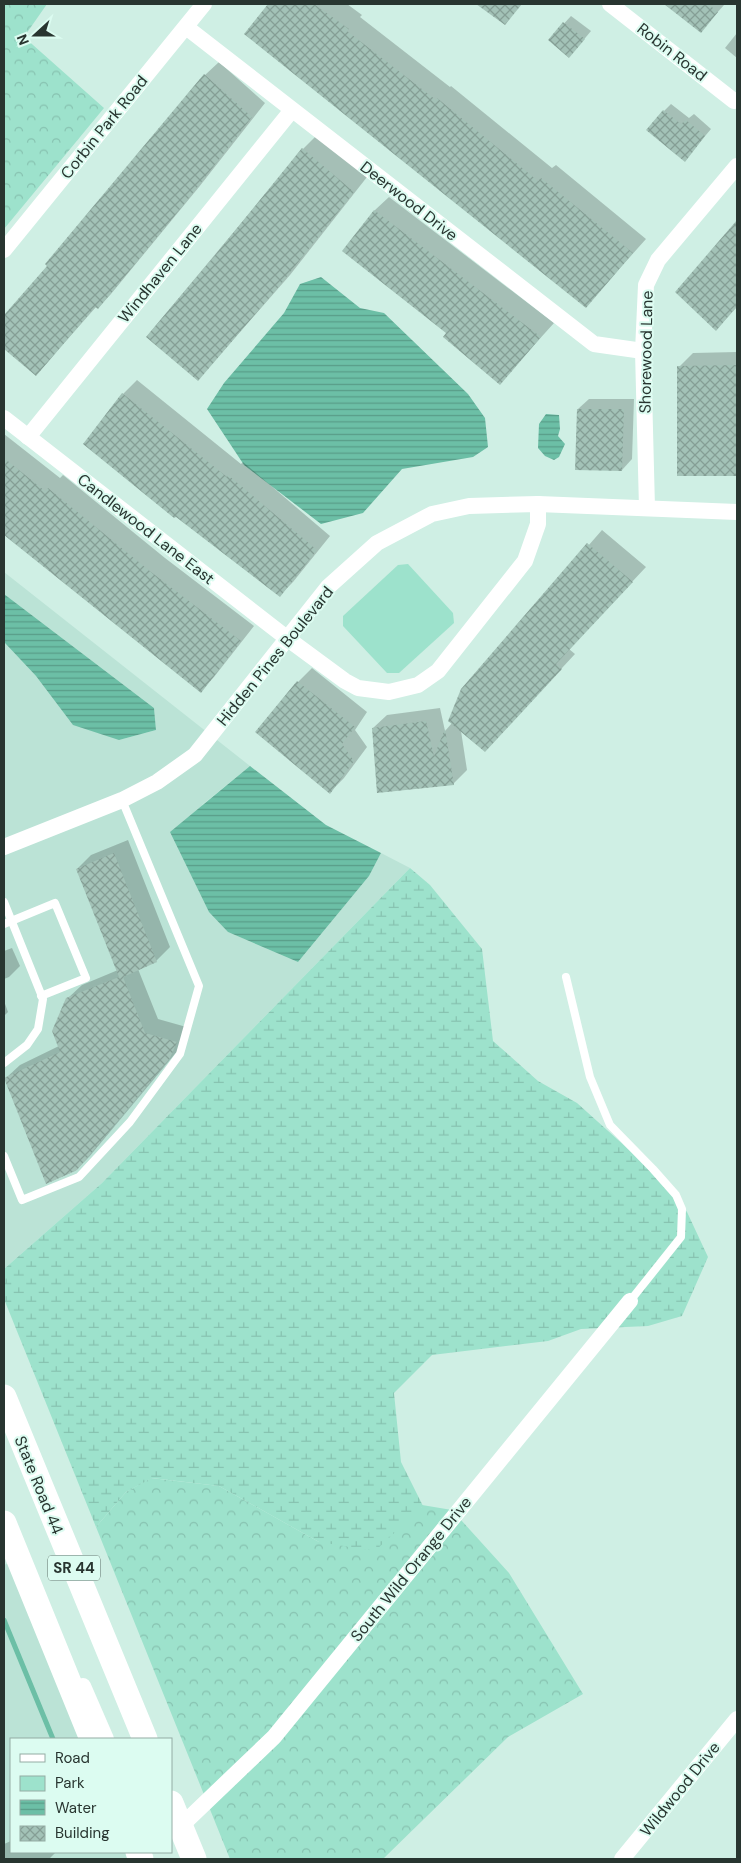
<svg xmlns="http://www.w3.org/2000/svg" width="741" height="1863" font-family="'DM Sans',sans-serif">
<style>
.built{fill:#bbe3d6}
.forest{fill:url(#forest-crowns)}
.wetland{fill:url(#wetland-marsh)}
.park{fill:#9de2cc}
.water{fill:url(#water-rules)}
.shadow{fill:#0003}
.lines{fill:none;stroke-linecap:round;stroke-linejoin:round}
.stream{stroke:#6cbfa6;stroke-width:5}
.building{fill:url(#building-cross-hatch)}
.service{stroke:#fff;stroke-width:8}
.minor{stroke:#fff;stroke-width:16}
.primary{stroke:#fff;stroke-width:25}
.labels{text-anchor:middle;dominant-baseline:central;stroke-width:4;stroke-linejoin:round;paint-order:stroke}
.shield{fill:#dcfcf1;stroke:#5e716a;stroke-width:1}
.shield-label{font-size:15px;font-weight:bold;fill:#283530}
.street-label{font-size:16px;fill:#283530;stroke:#dcfcf1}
</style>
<defs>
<pattern id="forest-crowns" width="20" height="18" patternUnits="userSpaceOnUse" patternTransform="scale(1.25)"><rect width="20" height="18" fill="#9de2cc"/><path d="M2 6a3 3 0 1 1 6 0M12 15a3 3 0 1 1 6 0" fill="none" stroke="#87c2b0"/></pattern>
<pattern id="wetland-marsh" width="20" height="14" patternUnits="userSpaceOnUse" patternTransform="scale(1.25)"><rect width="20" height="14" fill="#9de2cc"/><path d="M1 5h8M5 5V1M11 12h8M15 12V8" fill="none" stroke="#87c2b0"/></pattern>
<pattern id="water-rules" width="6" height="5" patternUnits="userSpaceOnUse" patternTransform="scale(1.25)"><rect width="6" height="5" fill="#6cbfa6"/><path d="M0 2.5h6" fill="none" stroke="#599c88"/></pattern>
<pattern id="building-cross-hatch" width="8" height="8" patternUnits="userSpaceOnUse" patternTransform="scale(1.25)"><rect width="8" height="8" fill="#a3c2b7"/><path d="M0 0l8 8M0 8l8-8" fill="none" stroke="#859e95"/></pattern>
</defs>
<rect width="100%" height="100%" fill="#cfefe4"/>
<g class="built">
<path d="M 4,572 L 250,766 L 202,805 L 228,932 L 298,962 L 369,876 L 381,853 L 410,868 L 102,1183 L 4,1269 L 4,642 L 36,676 L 119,740 L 156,730 L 154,708 L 4,594 Z"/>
<path d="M 22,1558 L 95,1739 L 11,1739 L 11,1852 L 140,1852 L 143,1859 L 4,1859 L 4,1565 Z"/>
</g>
<g class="forest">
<path d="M 4,4 L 47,4 L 24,37 L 104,108 L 4,229 Z"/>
<path d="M 151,1478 L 219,1486 L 319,1542 L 422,1507 L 422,1505 L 452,1510 L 509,1573 L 583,1694 L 508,1737 L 383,1859 L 230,1859 L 96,1527 L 126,1492 Z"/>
</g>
<path class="wetland" d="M 410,868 L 430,885 L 482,949 L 493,1041 L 538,1081 L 577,1103 L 657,1175 L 687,1212 L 708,1257 L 682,1316 L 648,1326 L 581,1329 L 548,1341 L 432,1355 L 394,1393 L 401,1462 L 423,1506 L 375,1551 L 319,1542 L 219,1486 L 152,1478 L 126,1492 L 96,1527 L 4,1299 L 4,1269 L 102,1183 Z"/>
<path class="park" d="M 408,564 L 453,613 L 454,623 L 399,673 L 387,673 L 343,626 L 343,616 L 398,565 Z"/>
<g class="water">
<path d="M 321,277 L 360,308 L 384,313 L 468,394 L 485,418 L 488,447 L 473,457 L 402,469 L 363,513 L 321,524 L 244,465 L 207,409 L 224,383 L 284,313 L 300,284 Z"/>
<path d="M 546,414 L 559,415 L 560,429 L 558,436 L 565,444 L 559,457 L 554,460 L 545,456 L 538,448 L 539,424 Z"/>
<path d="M 4,594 L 154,708 L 156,730 L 119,740 L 73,725 L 36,676 L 4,642 Z"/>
<path d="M 250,766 L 326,825 L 381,853 L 369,876 L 298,962 L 228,932 L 209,912 L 170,832 Z"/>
</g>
<g class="shadow">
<path d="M 270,4 L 347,4 L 362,15 L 360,17 L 450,87 L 451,86 L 552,168 L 556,165 L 646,239 L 586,306 L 246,34 Z"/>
<path d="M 667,4 L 722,4 L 724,5 L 701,31 Z"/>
<path d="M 571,16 L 591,31 L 576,49 L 549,40 Z"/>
<path d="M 737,33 L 737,58 L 725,48 Z"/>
<path d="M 219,62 L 265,103 L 199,187 L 111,294 L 98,308 L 96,307 L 36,375 L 4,348 L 4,317 L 49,266 L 205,75 Z"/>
<path d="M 671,104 L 689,118 L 694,114 L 711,129 L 685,160 L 664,111 Z"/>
<path d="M 317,135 L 367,177 L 290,275 L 211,365 L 147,336 L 303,149 Z"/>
<path d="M 389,197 L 554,323 L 500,383 L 447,333 L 344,251 L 375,210 Z"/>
<path d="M 737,222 L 737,307 L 716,330 L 677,292 Z"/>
<path d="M 737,352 L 737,475 L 678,475 L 679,367 L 693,353 Z"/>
<path d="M 137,380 L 241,464 L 243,462 L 330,536 L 293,582 L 280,595 L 176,515 L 123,394 Z"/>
<path d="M 589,399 L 634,399 L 632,459 L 622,470 L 578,409 Z"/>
<path d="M 4,434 L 60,478 L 63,475 L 165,558 L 254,626 L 214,677 L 201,691 L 4,534 Z"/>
<path d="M 602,530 L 646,567 L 569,649 L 575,654 L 498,737 L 461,731 L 467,770 L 453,784 L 373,728 L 387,715 L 440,708 L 445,731 L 452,723 L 462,690 Z"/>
<path d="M 312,668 L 367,712 L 355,730 L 367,747 L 344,778 L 330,792 L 257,731 L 298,682 Z"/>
<path d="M 128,840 L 170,947 L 156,961 L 138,969 L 158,1019 L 190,1028 L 184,1043 L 89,1157 L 75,1171 L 47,1183 L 6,1078 L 20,1065 L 59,1046 L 67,999 L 82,985 L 118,970 L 77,869 L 91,855 Z"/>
<path d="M 12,948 L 20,966 L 9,977 L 4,979 L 4,951 Z"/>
<path d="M 4,1001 L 8,1012 L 4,1016 Z"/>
<path d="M 11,1841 L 11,1852 L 56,1852 L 49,1859 L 4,1859 L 4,1844 Z"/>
</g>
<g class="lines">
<path class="stream" d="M 4,1620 L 53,1739"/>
</g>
<g class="building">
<path d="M 268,4 L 314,4 L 349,29 L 347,31 L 436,100 L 437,98 L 538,181 L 541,178 L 633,253 L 586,308 L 244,34 Z"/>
<path d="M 476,4 L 522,4 L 505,25 Z"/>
<path d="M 664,4 L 708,4 L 718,12 L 701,33 Z"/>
<path d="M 563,22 L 585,39 L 569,58 L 548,40 Z"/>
<path d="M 204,74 L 252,117 L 185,203 L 98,309 L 95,307 L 36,376 L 4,349 L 4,315 L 47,266 L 45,264 Z"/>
<path d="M 663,110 L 681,124 L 686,120 L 705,136 L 685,162 L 646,130 Z"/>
<path d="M 302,148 L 354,192 L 276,290 L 198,381 L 146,337 L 216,254 Z"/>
<path d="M 374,210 L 541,337 L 500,385 L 443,337 L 446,333 L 342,251 Z"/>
<path d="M 737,220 L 737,306 L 716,331 L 675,292 Z"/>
<path d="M 737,365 L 737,476 L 677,476 L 677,366 Z"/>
<path d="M 122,393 L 227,477 L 228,475 L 317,550 L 280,597 L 176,517 L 174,518 L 83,444 Z"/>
<path d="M 577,409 L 624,409 L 622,471 L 575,470 Z"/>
<path d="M 4,458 L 45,491 L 48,488 L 151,572 L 241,641 L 201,693 L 4,535 Z"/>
<path d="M 587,543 L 633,582 L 556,664 L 562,669 L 485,752 L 448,721 L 461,689 Z"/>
<path d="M 297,681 L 355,727 L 342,744 L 354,761 L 330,794 L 255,732 Z"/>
<path d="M 426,721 L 434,756 L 445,729 L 454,785 L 377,793 L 372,728 Z"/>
<path d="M 114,853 L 157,962 L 123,977 L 145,1033 L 177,1042 L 170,1058 L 77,1170 L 46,1184 L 4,1078 L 60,1052 L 52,1031 L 66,998 L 119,977 L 76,869 Z"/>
</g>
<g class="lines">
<g class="service">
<path d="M 4,902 L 43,999 L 38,1029 L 27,1045 L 4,1063"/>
<path d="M 4,924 L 55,903 L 86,978 L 41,996"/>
<path d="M 566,977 L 590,1077 L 610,1125 L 653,1169 L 676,1195 L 682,1209 L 681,1237 L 630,1301"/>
<path d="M 4,1156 L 22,1200 L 79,1177 L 130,1122 L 180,1054 L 199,986 L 122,800"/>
</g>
<g class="minor">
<path d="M 610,4 L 734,101"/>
<path d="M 186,27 L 594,344 L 643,351"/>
<path d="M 4,250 L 204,4"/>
<path d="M 4,418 L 288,639 L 345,681 L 358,688 L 389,692 L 418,685 L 438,671 L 525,561 L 538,524 L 538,504"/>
<path d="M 28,437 L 292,110"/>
<path d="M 647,508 L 643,351 L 646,285 L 658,260 L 737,166"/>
<path d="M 4,847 L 122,800 L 157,782 L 195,755 L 328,587 L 377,543 L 432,514 L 469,506 L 538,504 L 737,512"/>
<path d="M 83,1686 L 106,1739"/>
<path d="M 172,1824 L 181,1826 L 274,1737 L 630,1301"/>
<path d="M 622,1859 L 737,1719"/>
</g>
<g class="primary">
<path d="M 4,1397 L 145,1739"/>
<path d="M 4,1523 L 92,1739"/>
<path d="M 171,1803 L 194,1859"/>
<path d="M 138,1852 L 141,1859"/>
</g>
</g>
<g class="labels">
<rect class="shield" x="48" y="1555.5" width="52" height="25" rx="4"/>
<g class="shield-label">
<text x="74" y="1568">SR 44</text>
</g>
<g class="street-label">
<text transform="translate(672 52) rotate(38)">Robin Road</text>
<text transform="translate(104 127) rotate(-51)">Corbin Park Road</text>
<text transform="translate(409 201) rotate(38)">Deerwood Drive</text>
<text transform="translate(160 273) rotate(-51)">Windhaven Lane</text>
<text transform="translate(646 352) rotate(-89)">Shorewood Lane</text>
<text transform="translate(146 529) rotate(38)">Candlewood Lane East</text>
<text transform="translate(275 656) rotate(-51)">Hidden Pines Boulevard</text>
<text transform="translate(39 1485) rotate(68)">State Road 44</text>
<text transform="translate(411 1569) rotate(-51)">South Wild Orange Drive</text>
<text transform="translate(680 1789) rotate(-51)">Wildwood Drive</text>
</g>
</g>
<rect width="741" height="1863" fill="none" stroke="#283530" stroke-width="10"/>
<rect x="10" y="1738" width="162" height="115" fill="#dcfcf1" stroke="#94aca4"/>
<rect x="20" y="1754" width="25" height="8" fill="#ffffff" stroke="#94aca4"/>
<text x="55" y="1763" font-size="15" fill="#283530">Road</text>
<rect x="20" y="1776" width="25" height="15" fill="#9de2cc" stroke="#94aca4"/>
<text x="55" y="1788" font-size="15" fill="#283530">Park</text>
<rect x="20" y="1800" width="25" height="15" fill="url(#water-rules)" stroke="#94aca4"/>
<text x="55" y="1813" font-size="15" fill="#283530">Water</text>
<rect x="20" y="1826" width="25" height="15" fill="url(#building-cross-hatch)" stroke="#94aca4"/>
<text x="55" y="1838" font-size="15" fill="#283530">Building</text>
<g transform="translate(35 35) rotate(249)" stroke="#dcfcf1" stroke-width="4" paint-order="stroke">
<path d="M0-4L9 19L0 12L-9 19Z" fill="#283530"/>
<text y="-8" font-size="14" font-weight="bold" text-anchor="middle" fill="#283530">N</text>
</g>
</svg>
